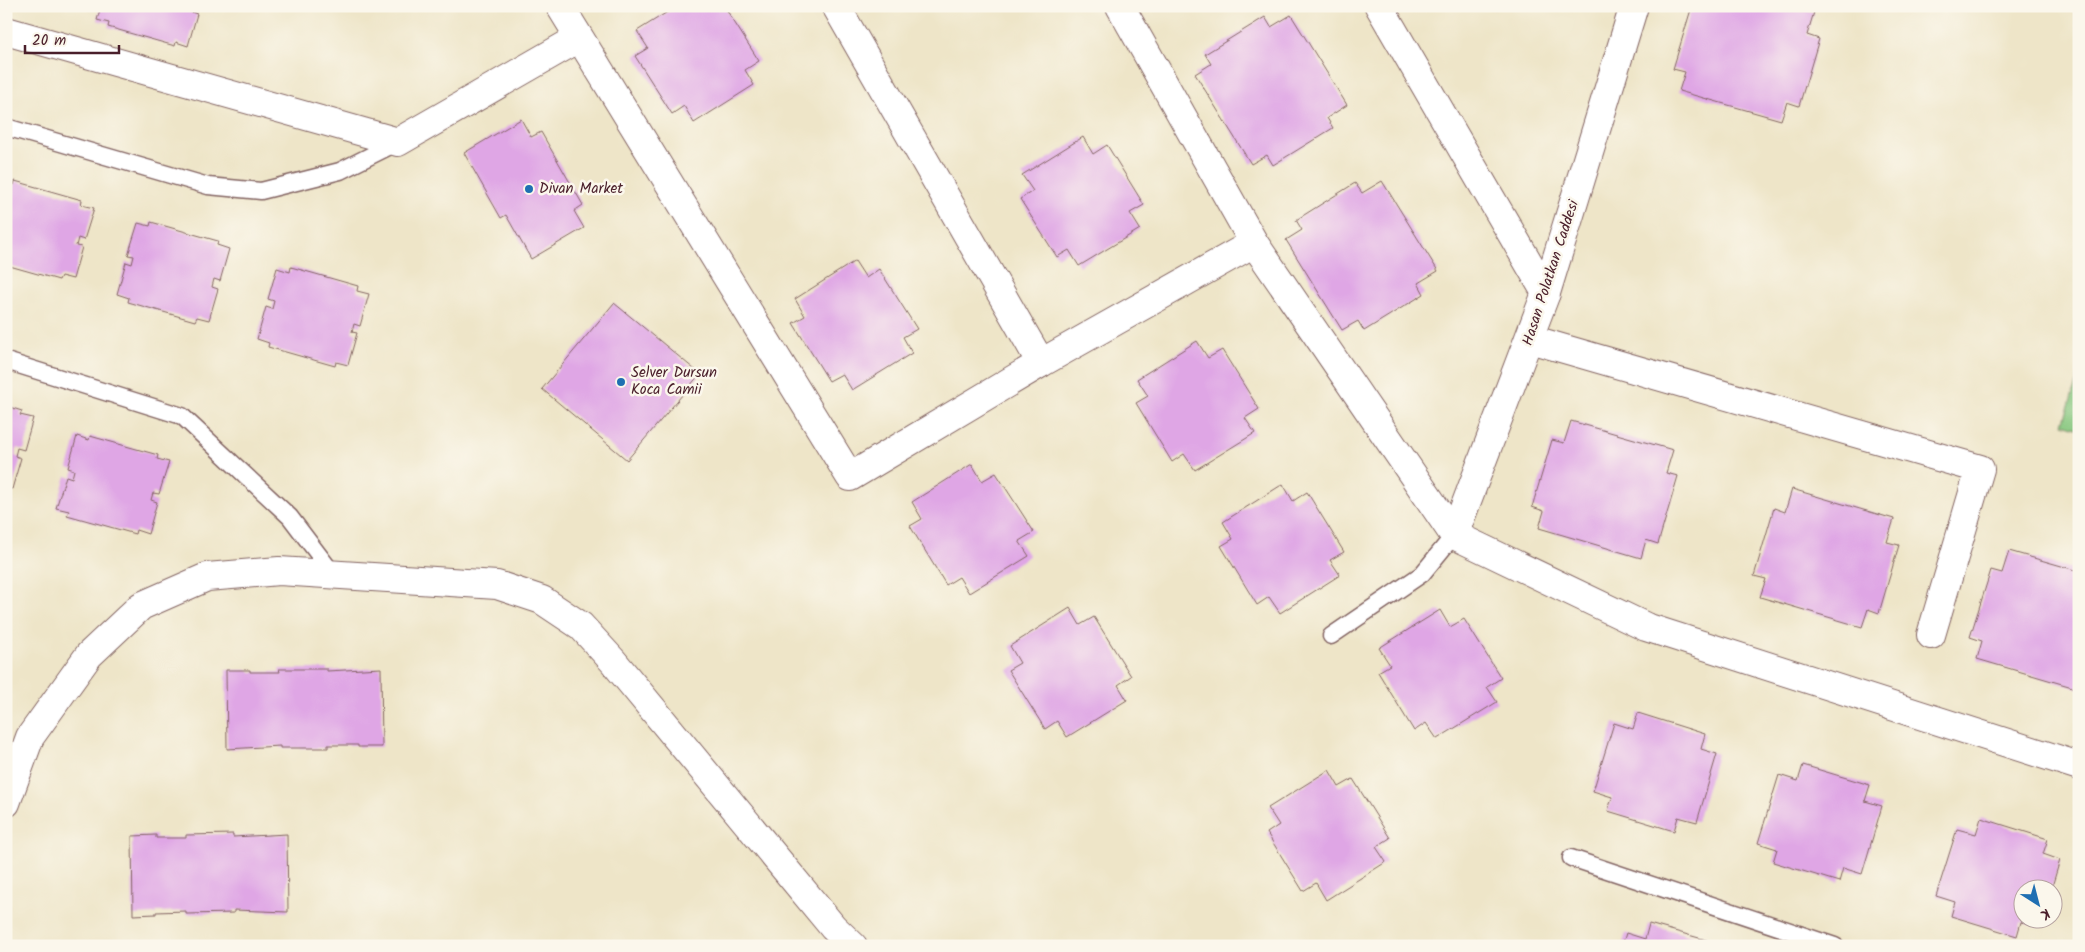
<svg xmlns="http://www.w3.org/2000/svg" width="2085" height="952" font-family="Kalam,sans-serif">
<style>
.green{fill:#87c77f;stroke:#687355}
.building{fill:#dfa6e5}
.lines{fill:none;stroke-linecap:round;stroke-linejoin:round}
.service-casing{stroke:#836462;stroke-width:19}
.minor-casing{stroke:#836462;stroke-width:30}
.tertiary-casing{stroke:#836462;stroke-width:30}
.service{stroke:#fff;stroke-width:16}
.minor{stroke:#fff;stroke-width:28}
.tertiary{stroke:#fff;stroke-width:28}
.poi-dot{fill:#1f6fb2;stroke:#fbf7ec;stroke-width:2}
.labels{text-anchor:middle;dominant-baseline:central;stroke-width:5;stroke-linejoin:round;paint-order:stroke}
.poi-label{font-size:15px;fill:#4a1f2b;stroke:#fbf7ec;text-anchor:start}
.street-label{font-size:15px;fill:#4a1f2b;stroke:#fbf7ec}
</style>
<rect width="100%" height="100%" fill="#fbf7ec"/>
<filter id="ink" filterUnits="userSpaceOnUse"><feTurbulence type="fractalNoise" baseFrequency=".02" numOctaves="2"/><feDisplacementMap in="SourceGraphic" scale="10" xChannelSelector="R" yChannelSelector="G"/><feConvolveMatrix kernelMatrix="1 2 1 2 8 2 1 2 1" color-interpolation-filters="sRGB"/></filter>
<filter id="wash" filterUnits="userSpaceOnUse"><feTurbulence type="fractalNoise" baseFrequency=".0096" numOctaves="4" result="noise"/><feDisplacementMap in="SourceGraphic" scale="20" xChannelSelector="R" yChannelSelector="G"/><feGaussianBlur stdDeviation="1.12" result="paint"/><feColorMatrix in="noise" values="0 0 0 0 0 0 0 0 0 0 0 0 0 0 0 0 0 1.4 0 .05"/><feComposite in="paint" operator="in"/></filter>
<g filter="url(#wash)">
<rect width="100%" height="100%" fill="#eee5c8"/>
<path class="green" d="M 2079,374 L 2079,429 L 2063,424 Z"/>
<g id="blocks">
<g class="building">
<path d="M 101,6 L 193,6 L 191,12 L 197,14 L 188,46 L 176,42 L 175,46 L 108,27 L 109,23 L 97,20 Z"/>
<path d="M 677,6 L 705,6 L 708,10 L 715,6 L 724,6 L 759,61 L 745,70 L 754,85 L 694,123 L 684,106 L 672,114 L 635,56 L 648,48 L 637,31 Z"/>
<path d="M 1692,6 L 1793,6 L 1814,12 L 1807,35 L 1819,39 L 1799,106 L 1787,102 L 1781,120 L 1679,91 L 1685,72 L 1673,69 Z"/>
<path d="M 1291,15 L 1347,105 L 1327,118 L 1333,128 L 1273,165 L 1267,155 L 1251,164 L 1195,74 L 1211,64 L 1205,54 L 1265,17 L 1271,27 Z"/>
<path d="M 521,119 L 531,137 L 541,132 L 583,205 L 574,211 L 584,228 L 531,259 L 506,215 L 501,218 L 464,153 Z"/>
<path d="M 1083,137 L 1093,154 L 1107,145 L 1144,205 L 1130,213 L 1140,229 L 1079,266 L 1069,250 L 1057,257 L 1020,199 L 1033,191 L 1022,175 Z"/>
<path d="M 15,181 L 82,200 L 81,205 L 94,208 L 84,240 L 78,238 L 76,246 L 82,247 L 73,279 L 61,276 L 59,280 L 6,265 L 6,183 L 14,185 Z"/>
<path d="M 1382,181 L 1438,271 L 1418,283 L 1424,294 L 1364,331 L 1358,321 L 1342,330 L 1286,240 L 1302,230 L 1296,220 L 1355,183 L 1362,193 Z"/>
<path d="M 151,222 L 218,241 L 217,245 L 229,249 L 220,281 L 214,279 L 212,287 L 218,289 L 209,320 L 197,317 L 195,321 L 128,302 L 129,298 L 117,294 L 126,262 L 132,264 L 134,256 L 128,255 L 138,223 L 150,226 Z"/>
<path d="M 855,261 L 866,278 L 879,269 L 917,329 L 903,337 L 912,353 L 852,390 L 842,374 L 829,381 L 793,323 L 805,316 L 795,299 Z"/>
<path d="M 291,267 L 358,286 L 357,291 L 369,294 L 360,326 L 354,324 L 352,332 L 357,333 L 348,365 L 336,362 L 335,366 L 268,347 L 269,343 L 257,339 L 266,307 L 272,309 L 274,301 L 268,299 L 277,268 L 290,272 Z"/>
<path d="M 614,303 L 700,374 L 627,460 L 542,389 Z"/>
<path d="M 1197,341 L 1208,358 L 1222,350 L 1259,409 L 1245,418 L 1255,433 L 1195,470 L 1184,454 L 1172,462 L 1136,403 L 1148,396 L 1137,379 Z"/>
<path d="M 6,406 L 22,411 L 20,415 L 33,418 L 24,450 L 17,448 L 15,456 L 21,458 L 12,489 L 6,488 Z"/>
<path d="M 1571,421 L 1673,450 L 1666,473 L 1678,476 L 1658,544 L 1646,540 L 1641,558 L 1539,528 L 1544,511 L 1532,507 L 1552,440 L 1564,443 Z"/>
<path d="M 77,436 L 89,440 L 90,436 L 158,455 L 157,459 L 169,462 L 159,494 L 153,493 L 151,500 L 157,502 L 148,534 L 136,530 L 135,534 L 67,515 L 69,511 L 56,508 L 66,476 L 72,478 L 74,470 L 68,468 Z"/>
<path d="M 972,464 L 982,481 L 996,473 L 1034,532 L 1019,541 L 1029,556 L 969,593 L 959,577 L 946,585 L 910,526 L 922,519 L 912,502 Z"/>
<path d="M 1283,484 L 1293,501 L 1307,492 L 1344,552 L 1330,560 L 1340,575 L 1280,613 L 1269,597 L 1257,605 L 1221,546 L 1233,539 L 1223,522 Z"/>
<path d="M 1792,489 L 1894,519 L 1887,542 L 1899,545 L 1879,613 L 1868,609 L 1862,627 L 1760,597 L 1766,579 L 1754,576 L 1774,508 L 1785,512 Z"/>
<path d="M 2009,551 L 2079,571 L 2079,689 L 1977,659 L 1982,641 L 1970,637 L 1991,570 L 2002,573 Z"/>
<path d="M 1070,608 L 1080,625 L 1094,617 L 1131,676 L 1118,685 L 1127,700 L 1067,737 L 1057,721 L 1045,729 L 1008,670 L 1020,663 L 1010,646 Z"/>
<path d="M 1440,610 L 1450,627 L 1464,619 L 1501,678 L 1487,687 L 1497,702 L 1437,739 L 1426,723 L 1414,731 L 1378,672 L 1390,665 L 1379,648 Z"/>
<path d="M 381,668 L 382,747 L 358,747 L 358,745 L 328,745 L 328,748 L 280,748 L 280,746 L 227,749 L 226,670 L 250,670 L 250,672 L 280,672 L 279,669 L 327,669 L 327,671 Z"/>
<path d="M 1638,713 L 1705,734 L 1701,749 L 1717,754 L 1697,822 L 1678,817 L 1674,831 L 1608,811 L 1612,797 L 1593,791 L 1614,723 L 1633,729 Z"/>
<path d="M 1803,765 L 1870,785 L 1865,801 L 1882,806 L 1862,874 L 1843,868 L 1839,882 L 1773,862 L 1777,849 L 1758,843 L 1779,775 L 1798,781 Z"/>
<path d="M 1329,770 L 1339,787 L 1353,779 L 1390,838 L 1376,847 L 1386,862 L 1326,900 L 1316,883 L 1303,891 L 1267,833 L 1279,825 L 1268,808 Z"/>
<path d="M 1981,818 L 2048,839 L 2043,854 L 2060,860 L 2051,890 L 2022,890 L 2022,920 L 2042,920 L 2040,927 L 2021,922 L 2017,936 L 1951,916 L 1955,902 L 1936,896 L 1957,829 L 1976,834 Z"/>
<path d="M 233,834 L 233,837 L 287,834 L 288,912 L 234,910 L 234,913 L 186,914 L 186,911 L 156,912 L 156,914 L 133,915 L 132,836 L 156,835 L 156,838 L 186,838 L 186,835 Z"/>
<path d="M 1649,924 L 1717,943 L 1716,946 L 1622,946 L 1626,933 L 1645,939 Z"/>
</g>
</g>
</g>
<g filter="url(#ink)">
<use href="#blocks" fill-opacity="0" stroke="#836462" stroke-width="1"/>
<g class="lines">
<defs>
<g id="service">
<path d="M 6,127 L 208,186 L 261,191 L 340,171 L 398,142"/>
<path d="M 6,361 L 182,416 L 290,517 L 334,575"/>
<path d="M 1331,636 L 1422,574 L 1454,535"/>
<path d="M 1571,858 L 1835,946"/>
</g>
<g id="minor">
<path d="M 560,6 L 850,477 L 1041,363 L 1254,243"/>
<path d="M 836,6 L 1041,363"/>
<path d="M 1120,6 L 1254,243 L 1454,535 L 1646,627 L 2079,766"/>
<path d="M 1379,6 L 1546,293"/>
<path d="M 6,31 L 398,142 L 579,38"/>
<path d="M 1530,339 L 1980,469 L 1931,635"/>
<path d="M 1454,535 L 1546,293 L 1634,6"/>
</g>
<path id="tertiary" d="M 6,803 L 30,737 L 89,655 L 141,606 L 207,577 L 279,571 L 497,585 L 542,600 L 581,626 L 613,661 L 833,927 L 853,946"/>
</defs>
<use href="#service" class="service-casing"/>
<use href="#minor" class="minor-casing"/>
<use href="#tertiary" class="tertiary-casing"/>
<use href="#service" class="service"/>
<use href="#minor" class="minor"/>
<use href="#tertiary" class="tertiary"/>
</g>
</g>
<g class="poi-dot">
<circle cx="529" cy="189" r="5"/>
<circle cx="621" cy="382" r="5"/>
</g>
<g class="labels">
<g class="poi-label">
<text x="539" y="189">Divan Market</text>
<text x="631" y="373">Selver Dursun<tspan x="631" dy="17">Koca Camii</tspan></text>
</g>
<g class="street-label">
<text transform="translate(1551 273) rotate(-72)">Hasan Polatkan Caddesi</text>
</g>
</g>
<rect width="2085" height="952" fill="none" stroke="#fbf7ec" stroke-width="25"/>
<g transform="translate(2038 904) rotate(144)"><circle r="24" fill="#fbf7ec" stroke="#b4a19f"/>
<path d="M0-4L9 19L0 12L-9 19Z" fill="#1f6fb2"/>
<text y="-8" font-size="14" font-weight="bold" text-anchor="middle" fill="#4a1f2b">K</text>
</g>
<path d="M25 45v8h94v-8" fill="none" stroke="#4a1f2b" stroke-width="2.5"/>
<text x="32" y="45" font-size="15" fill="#4a1f2b" stroke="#fbf7ec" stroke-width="4" paint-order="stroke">20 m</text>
</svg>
